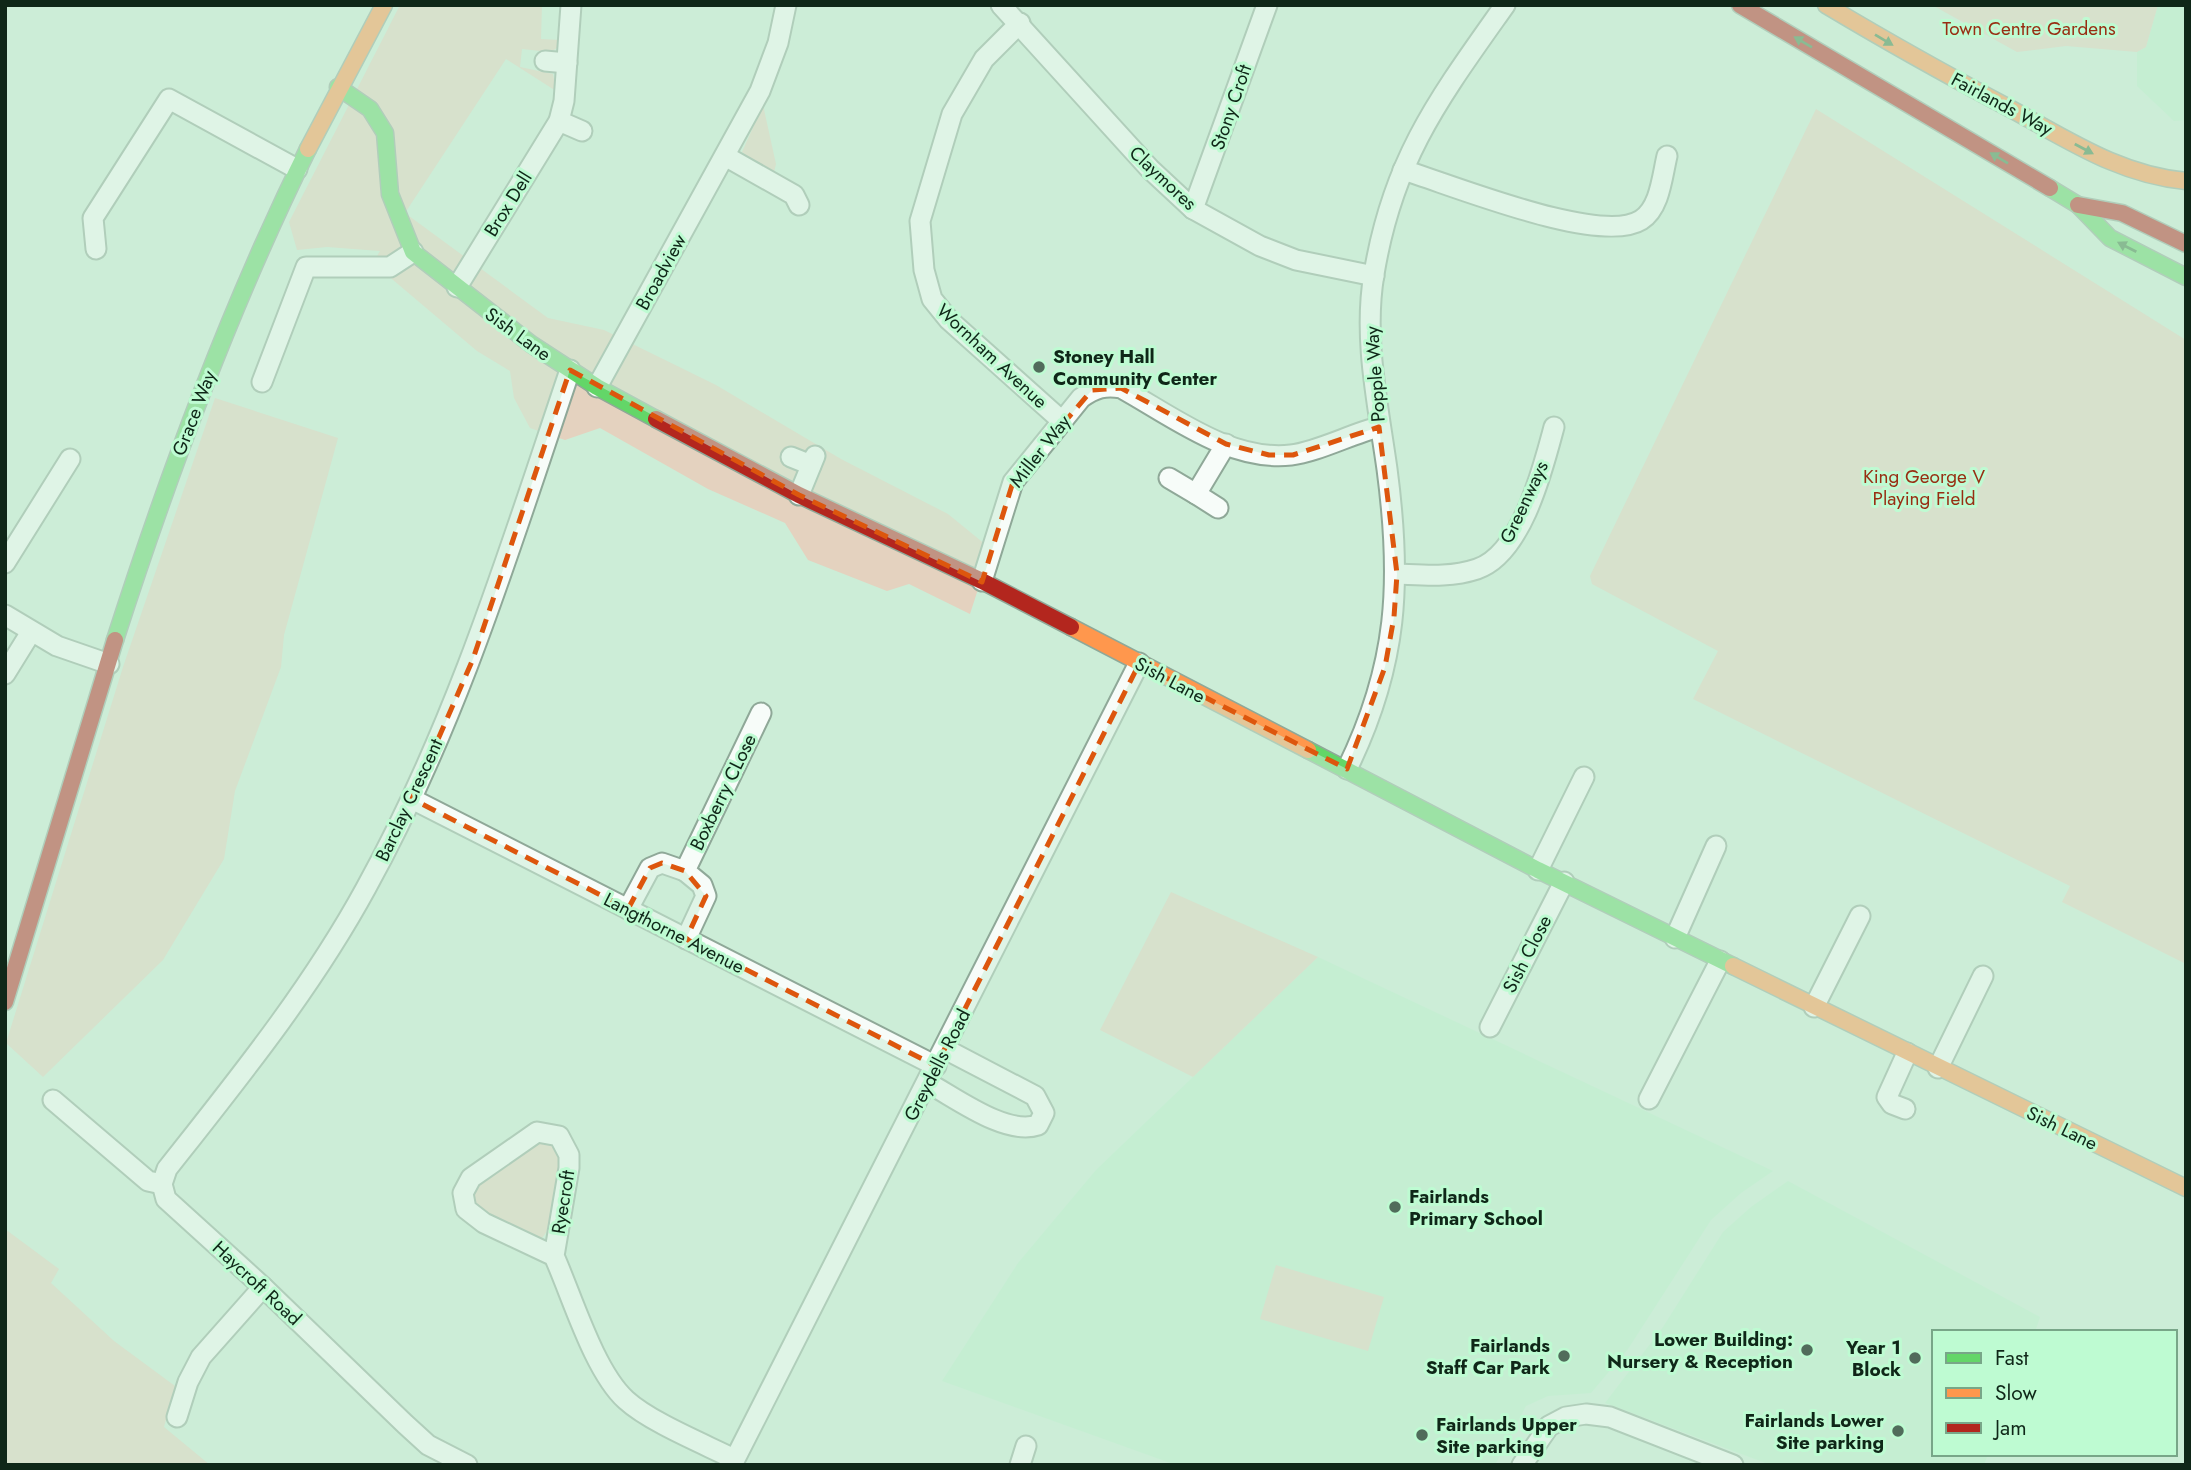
<svg xmlns="http://www.w3.org/2000/svg" width="2191" height="1470" font-family="Jost,sans-serif">
<style>
.built{fill:#bcf0cd}
.green{fill:#e4d2bf}
.lines{fill:none;stroke-linecap:round;stroke-linejoin:round}
.street-casing{stroke:#8fa898;stroke-width:23}
.fast-casing{stroke:#8fa898;stroke-width:19}
.slow-casing{stroke:#8fa898;stroke-width:19}
.jam-casing{stroke:#8fa898;stroke-width:19}
.street{stroke:#f7fcf9;stroke-width:19}
.fast{stroke:#63d668;stroke-width:16}
.slow{stroke:#ff974d;stroke-width:16}
.jam{stroke:#b3261e;stroke-width:16}
.oneway{fill:#397e40}
.marked{fill:none;stroke:#dd560d;stroke-width:5;stroke-dasharray:14 9;stroke-linejoin:round}
.poi-dot{fill:#516c5b;stroke:#befbd2;stroke-width:2.5}
.labels{text-anchor:middle;dominant-baseline:central;stroke-width:6;stroke-linejoin:round;paint-order:stroke}
.park-label{font-size:19px;fill:#982e13;stroke:#befbd2}
.street-label{font-size:19px;fill:#0f2718;stroke:#befbd2}
.poi-label{font-size:19px;font-weight:bold;fill:#0f2718;stroke:#befbd2;text-anchor:end}
</style>
<rect width="100%" height="100%" fill="#ccedd7"/>
<g class="built">
<path d="M 2158,5 L 2186,5 L 2186,120 L 2174,121 L 2137,86 L 2137,52 L 2146,47 Z"/>
<path d="M 1318,957 L 1773,1171 L 1741,1193 L 1711,1220 L 1628,1349 L 1591,1393 L 1548,1396 L 1526,1406 L 1495,1465 L 1176,1465 L 942,1381 L 1018,1263 L 1096,1170 Z"/>
<path d="M 1788,1181 L 2040,1317 L 2035,1332 L 1934,1332 L 1934,1454 L 1988,1454 L 1984,1465 L 1771,1465 L 1605,1403 L 1663,1327 L 1723,1232 L 1751,1207 Z"/>
</g>
<g class="green">
<path d="M 400,5 L 542,5 L 541,39 L 560,40 L 559,47 L 550,52 L 522,49 L 520,67 L 553,74 L 556,91 L 506,59 L 405,213 L 548,318 L 604,330 L 716,385 L 841,459 L 948,514 L 991,549 L 970,614 L 909,584 L 887,591 L 808,560 L 785,523 L 708,489 L 600,428 L 565,440 L 530,428 L 514,398 L 510,371 L 477,351 L 373,263 L 380,251 L 327,247 L 297,250 L 289,222 Z"/>
<path d="M 1932,5 L 2158,5 L 2146,47 L 2137,52 L 2066,46 L 2017,52 Z"/>
<path d="M 763,105 L 776,164 L 773,176 L 742,152 Z"/>
<path d="M 1816,109 L 2186,340 L 2186,964 L 2062,902 L 2070,886 L 1693,699 L 1718,651 L 1592,584 L 1590,576 Z"/>
<path d="M 215,398 L 338,438 L 284,635 L 281,667 L 235,791 L 224,859 L 163,960 L 43,1077 L 6,1043 L 123,667 Z"/>
<path d="M 1171,892 L 1318,957 L 1193,1077 L 1100,1030 Z"/>
<path d="M 536,1141 L 553,1141 C 556,1146 560,1151 561,1156 C 565,1170 553,1234 540,1239 L 478,1210 L 472,1198 L 477,1184 Z"/>
<path d="M 5,1229 L 59,1269 L 51,1283 L 114,1341 L 175,1386 L 164,1427 L 210,1465 L 5,1465 Z"/>
<path d="M 1276,1265 L 1384,1297 L 1368,1351 L 1260,1319 Z"/>
</g>
<g class="lines">
<defs>
<g id="street">
<path d="M 1001,5 L 1150,169 L 1193,209 L 1260,246 L 1296,260 L 1374,276"/>
<path d="M 1020,23 L 984,59 L 952,114 L 920,221 L 924,270 L 932,299 L 949,320 L 1062,421"/>
<path d="M 545,61 L 567,63"/>
<path d="M 559,121 L 582,131"/>
<path d="M 725,156 L 794,195 L 799,205"/>
<path d="M 1403,170 C 1450,184 1600,246 1641,220 C 1660,208 1662,177 1667,156"/>
<path d="M 1193,209 L 1267,5"/>
<path d="M 96,249 L 93,218 L 169,99 L 297,169"/>
<path d="M 457,287 L 559,121 L 564,101 L 571,5"/>
<path d="M 262,382 L 306,267 L 390,267 L 413,252"/>
<path d="M 597,387 L 760,91 L 778,43 L 786,5"/>
<path d="M 791,457 L 811,465"/>
<path d="M 1169,478 L 1196,494"/>
<path d="M 799,495 L 815,456"/>
<path d="M 1218,508 L 1196,494 L 1226,444"/>
<path d="M 5,563 L 70,459"/>
<path d="M 1397,574 C 1424,575 1450,578 1477,569 C 1522,554 1543,468 1554,427"/>
<path d="M 982,581 L 1013,482 L 1081,398 C 1095,388 1105,385 1121,388 C 1172,416 1230,462 1291,455 C 1317,452 1351,434 1379,427"/>
<path d="M 5,615 L 57,646 L 109,664"/>
<path d="M 5,674 L 31,632"/>
<path d="M 1347,769 C 1398,665 1402,582 1387,469 C 1378,404 1363,339 1374,274 C 1393,158 1440,97 1505,5"/>
<path d="M 412,799 L 936,1066"/>
<path d="M 1538,870 L 1584,777"/>
<path d="M 628,909 L 650,868 L 662,863 L 685,871"/>
<path d="M 1675,938 L 1716,846"/>
<path d="M 686,939 L 706,896 L 702,885 L 685,871 L 761,713"/>
<path d="M 1814,1007 L 1860,916"/>
<path d="M 1490,1027 L 1564,882"/>
<path d="M 1938,1068 L 1983,976"/>
<path d="M 928,1083 C 956,1098 1006,1136 1038,1125 L 1044,1113 L 1035,1096 L 945,1049"/>
<path d="M 1649,1099 L 1720,961"/>
<path d="M 53,1100 L 148,1181 L 162,1184"/>
<path d="M 1905,1109 L 1892,1104 L 1887,1097 L 1907,1053"/>
<path d="M 162,1184 L 167,1169 C 238,1079 311,989 366,888 C 457,723 510,548 570,370"/>
<path d="M 162,1184 L 166,1199 L 263,1287 L 405,1424 L 428,1445 L 467,1465"/>
<path d="M 554,1256 L 569,1168 L 569,1155 L 559,1136 L 537,1132 L 471,1178 L 463,1193 L 466,1209 L 484,1223 L 554,1256 C 572,1296 594,1371 626,1400 C 650,1422 704,1444 734,1459"/>
<path d="M 177,1417 L 188,1382 L 201,1357 L 263,1287"/>
<path d="M 732,1465 L 1139,663"/>
<path d="M 1020,1465 L 1026,1446"/>
<path d="M 1522,1465 L 1549,1426 L 1566,1417 L 1586,1414 L 1610,1417 L 1733,1465"/>
</g>
<g id="fast">
<path d="M 338,87 L 370,109 L 385,133 L 390,194 L 413,252 L 531,344 L 597,387 L 656,419"/>
<path d="M 2050,188 L 2078,205 L 2110,238 L 2186,277"/>
<path d="M 115,640 C 169,472 230,307 308,149"/>
<path d="M 1308,750 L 1538,870 L 1733,966"/>
</g>
<g id="slow">
<path d="M 1826,5 C 1886,41 1947,75 2009,108 C 2067,139 2119,175 2186,181"/>
<path d="M 308,149 L 384,5"/>
<path d="M 1071,627 L 1308,750"/>
<path d="M 1733,966 L 2186,1188"/>
</g>
<g id="jam">
<path d="M 1740,5 L 2050,188"/>
<path d="M 2078,205 L 2122,213 L 2186,244"/>
<path d="M 656,419 L 799,495 L 982,581 L 1071,627"/>
<path d="M 5,1002 L 115,640"/>
</g>
</defs>
<use href="#street" class="street-casing"/>
<use href="#fast" class="fast-casing"/>
<use href="#slow" class="slow-casing"/>
<use href="#jam" class="jam-casing"/>
<use href="#street" class="street"/>
<use href="#fast" class="fast"/>
<use href="#slow" class="slow"/>
<use href="#jam" class="jam"/>
</g>
<defs><path id="oneway-solid" d="M-6-.8H1V-3.2L6.5 0L1 3.2V.8H-6Z" transform="scale(1.75)"/></defs>
<g class="oneway">
<use href="#oneway-solid" transform="translate(1884 40) rotate(31)"/>
<use href="#oneway-solid" transform="translate(1803 42) rotate(-149)"/>
<use href="#oneway-solid" transform="translate(2084 149) rotate(28)"/>
<use href="#oneway-solid" transform="translate(1999 158) rotate(-149)"/>
<use href="#oneway-solid" transform="translate(2127 247) rotate(-153)"/>
</g>
<path d="M0 0H2191V1470H0ZM 570,370 L 799,495 L 982,582 L 1013,482 L 1092,390 L 1121,388 L 1226,444 L 1269,455 L 1293,455 L 1379,427 L 1397,574 L 1394,617 L 1385,667 L 1347,769 L 1139,664 L 936,1066 L 686,939 L 706,896 L 685,871 L 662,863 L 650,868 L 628,909 L 412,799 L 473,659 Z" fill="#ccedd7" fill-opacity=".55" fill-rule="evenodd"/>
<path class="marked" d="M 570,370 L 799,495 L 982,582 L 1013,482 L 1092,390 L 1121,388 L 1226,444 L 1269,455 L 1293,455 L 1379,427 L 1397,574 L 1394,617 L 1385,667 L 1347,769 L 1139,664 L 936,1066 L 686,939 L 706,896 L 685,871 L 662,863 L 650,868 L 628,909 L 412,799 L 473,659 Z"/>
<g class="poi-dot">
<circle cx="1039" cy="367" r="7"/>
<circle cx="1395" cy="1207" r="7"/>
<circle cx="1807" cy="1350" r="7"/>
<circle cx="1564" cy="1356" r="7"/>
<circle cx="1915" cy="1358" r="7"/>
<circle cx="1898" cy="1431" r="7"/>
<circle cx="1422" cy="1435" r="7"/>
</g>
<g class="labels">
<g class="park-label">
<text x="2029" y="28">Town Centre Gardens</text>
<text x="1924" y="476">King George V<tspan x="1924" dy="22">Playing Field</tspan></text>
</g>
<g class="street-label">
<text transform="translate(2002 104) rotate(28)">Fairlands Way</text>
<text transform="translate(1231 107) rotate(-71)">Stony Croft</text>
<text transform="translate(1163 178) rotate(43)">Claymores</text>
<text transform="translate(508 204) rotate(-58)">Brox Dell</text>
<text transform="translate(661 272) rotate(-61)">Broadview</text>
<text transform="translate(518 334) rotate(36)">Sish Lane</text>
<text transform="translate(992 356) rotate(43)">Wornham Avenue</text>
<text transform="translate(1375 374) rotate(-94)">Popple Way</text>
<text transform="translate(194 413) rotate(-69)">Grace Way</text>
<text transform="translate(1040 451) rotate(-52)">Miller Way</text>
<text transform="translate(1524 502) rotate(-65)">Greenways</text>
<text transform="translate(1170 680) rotate(28)">Sish Lane</text>
<text transform="translate(723 792) rotate(-64)">Boxberry CLose</text>
<text transform="translate(409 800) rotate(-65)">Barclay Crescent</text>
<text transform="translate(674 933) rotate(27)">Langthorne Avenue</text>
<text transform="translate(1527 954) rotate(-63)">Sish Close</text>
<text transform="translate(937 1065) rotate(-63)">Greydells Road</text>
<text transform="translate(2062 1128) rotate(26)">Sish Lane</text>
<text transform="translate(563 1202) rotate(-81)">Ryecroft</text>
<text transform="translate(257 1283) rotate(43)">Haycroft Road</text>
</g>
<g class="poi-label">
<text x="1053" y="356" text-anchor="start">Stoney Hall<tspan x="1053" dy="22">Community Center</tspan></text>
<text x="1409" y="1196" text-anchor="start">Fairlands<tspan x="1409" dy="22">Primary School</tspan></text>
<text x="1793" y="1339">Lower Building:<tspan x="1793" dy="22">Nursery &amp; Reception</tspan></text>
<text x="1550" y="1345">Fairlands<tspan x="1550" dy="22">Staff Car Park</tspan></text>
<text x="1901" y="1347">Year 1<tspan x="1901" dy="22">Block</tspan></text>
<text x="1884" y="1420">Fairlands Lower<tspan x="1884" dy="22">Site parking</tspan></text>
<text x="1436" y="1424" text-anchor="start">Fairlands Upper<tspan x="1436" dy="22">Site parking</tspan></text>
</g>
</g>
<rect width="2191" height="1470" fill="none" stroke="#0f2718" stroke-width="14"/>
<rect x="1932" y="1330" width="245" height="126" fill="#befbd2" stroke="#78a688" stroke-width="2"/>
<rect x="1946" y="1353" width="35" height="10" fill="#63d668" stroke="#78a688" stroke-width="2"/>
<text x="1995" y="1365" font-size="21" fill="#0f2718">Fast</text>
<rect x="1946" y="1388" width="35" height="10" fill="#ff974d" stroke="#78a688" stroke-width="2"/>
<text x="1995" y="1400" font-size="21" fill="#0f2718">Slow</text>
<rect x="1946" y="1423" width="35" height="10" fill="#b3261e" stroke="#78a688" stroke-width="2"/>
<text x="1995" y="1435" font-size="21" fill="#0f2718">Jam</text>
</svg>
